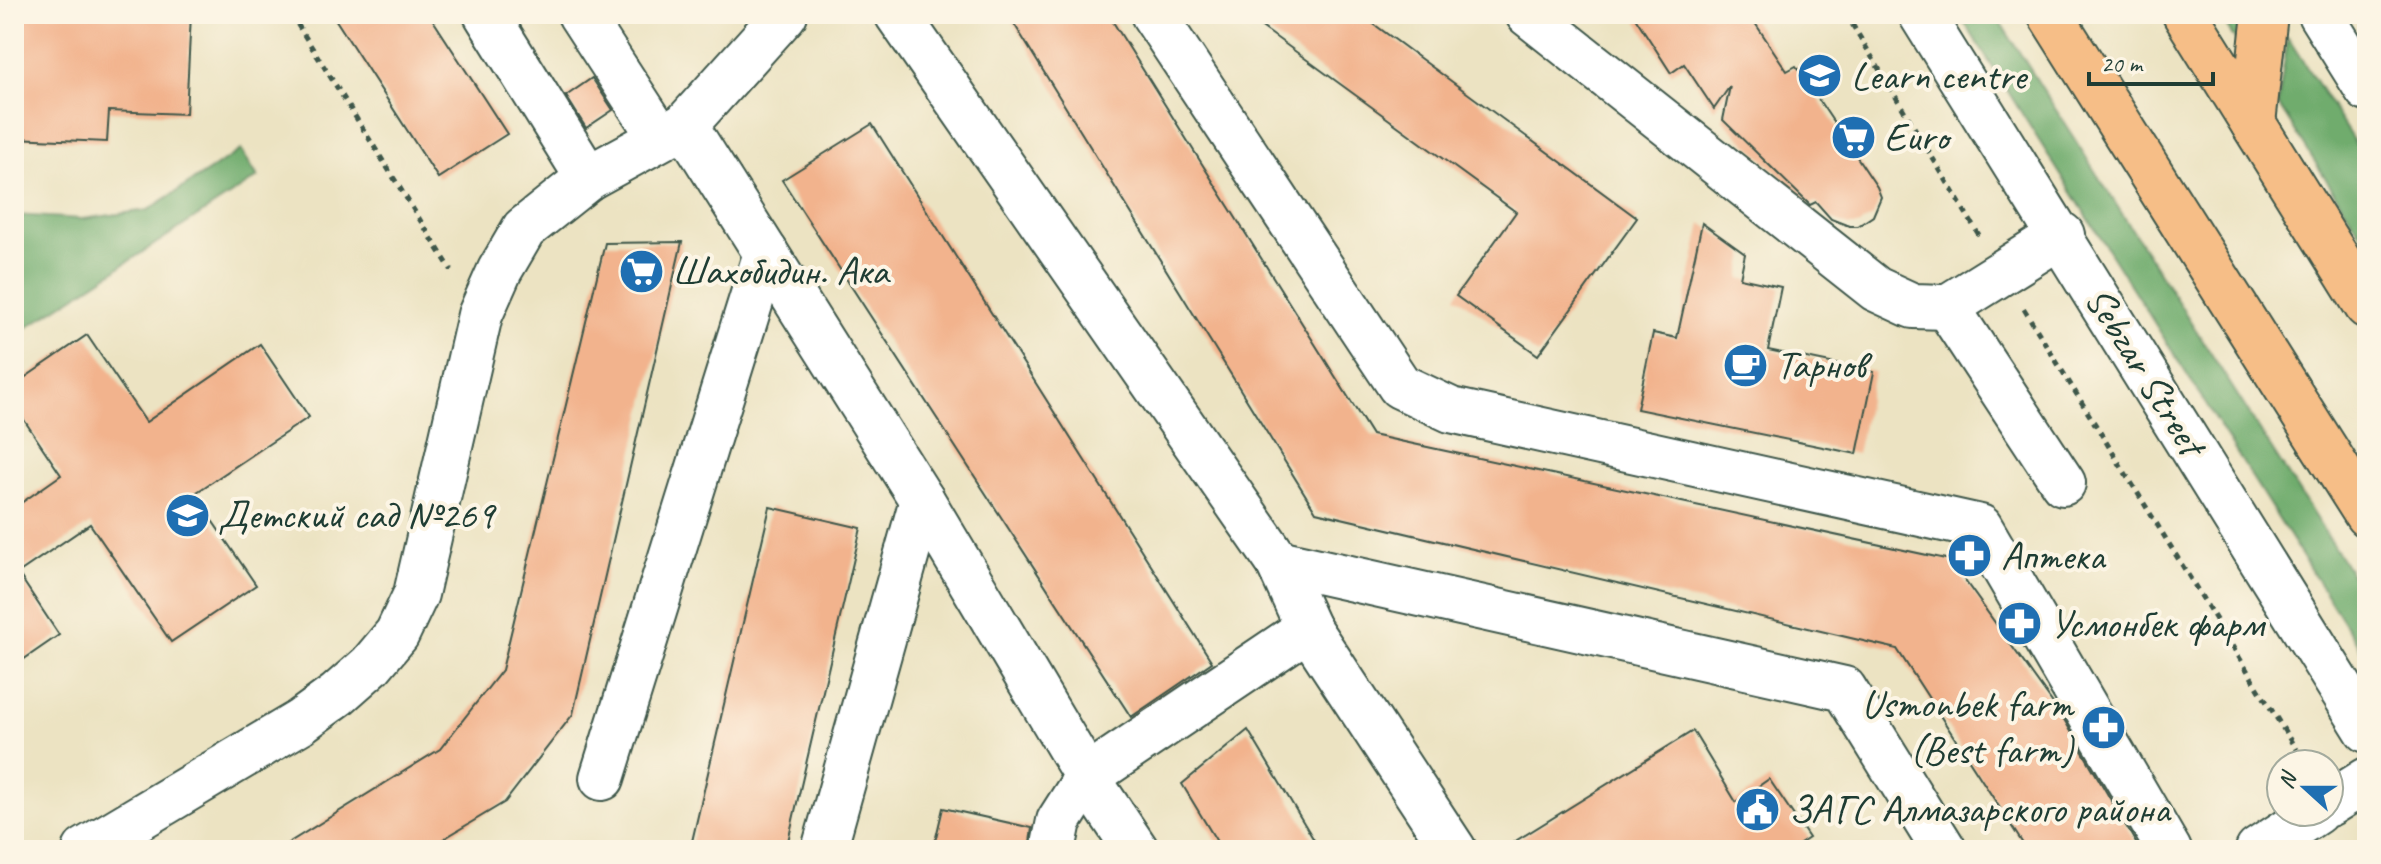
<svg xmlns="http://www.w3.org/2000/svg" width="2381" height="864" font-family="Caveat,sans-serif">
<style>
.forest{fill:#6fac6d;stroke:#477450;stroke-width:2}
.building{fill:#f2b38d}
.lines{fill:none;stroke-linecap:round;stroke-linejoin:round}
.minor-casing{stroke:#3e5649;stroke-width:48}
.major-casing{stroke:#3e5649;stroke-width:48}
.path{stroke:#3e5649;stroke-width:5;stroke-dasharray:6 6;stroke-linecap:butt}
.minor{stroke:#fff;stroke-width:44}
.major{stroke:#f6be87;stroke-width:44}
.labels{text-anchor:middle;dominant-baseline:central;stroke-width:8;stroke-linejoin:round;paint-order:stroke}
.poi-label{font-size:40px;fill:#1f3d34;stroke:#fcf5e5;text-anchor:start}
.street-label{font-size:40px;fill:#1f3d34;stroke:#fcf5e5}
</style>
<rect width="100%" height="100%" fill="#fcf5e5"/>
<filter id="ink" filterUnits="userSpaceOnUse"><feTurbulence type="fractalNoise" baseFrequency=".0125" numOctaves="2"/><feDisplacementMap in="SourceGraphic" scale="16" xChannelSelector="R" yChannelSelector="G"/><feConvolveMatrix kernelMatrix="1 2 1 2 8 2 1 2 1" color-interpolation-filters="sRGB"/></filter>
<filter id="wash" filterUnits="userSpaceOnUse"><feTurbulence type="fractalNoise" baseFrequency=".006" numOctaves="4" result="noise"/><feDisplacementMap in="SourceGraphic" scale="32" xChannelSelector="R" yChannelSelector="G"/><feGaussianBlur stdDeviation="1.8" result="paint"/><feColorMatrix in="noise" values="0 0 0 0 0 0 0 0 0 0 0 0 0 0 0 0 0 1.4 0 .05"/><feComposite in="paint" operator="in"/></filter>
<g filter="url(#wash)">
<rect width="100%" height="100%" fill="#ece3c2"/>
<g class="forest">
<path d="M 1959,14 L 1995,14 L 2367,599 L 2367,659 Z"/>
<path d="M 2219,14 L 2242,14 L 2239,46 Z"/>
<path d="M 2288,38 L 2367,162 L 2367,243 L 2278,104 Z"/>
<path d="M 241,150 L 258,177 L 14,336 L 14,215 L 82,219 L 148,210 Z"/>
</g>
<g id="blocks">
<g class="building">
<path d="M 14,14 L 191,14 L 186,114 L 109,111 L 107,142 L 14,138 Z"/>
<path d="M 332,14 L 429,14 L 507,134 L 438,178 Z"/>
<path d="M 1008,14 L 1108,14 L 1372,435 L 1950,560 L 2062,716 L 2140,850 L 2027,850 L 1897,649 L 1316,512 Z"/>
<path d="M 1244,14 L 1360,14 L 1637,218 L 1538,355 L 1456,296 L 1516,212 Z"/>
<path d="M 1633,14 L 1749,14 L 1787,71 L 1796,66 L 1877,187 L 1881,197 L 1873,216 L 1858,226 L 1849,226 L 1831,219 L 1816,202 L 1810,205 L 1723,120 L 1730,86 L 1714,109 L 1684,64 L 1671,73 Z"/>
<path d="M 592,78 L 613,110 L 586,128 L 566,96 Z"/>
<path d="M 872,124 L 1212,662 L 1131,717 L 782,180 Z"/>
<path d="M 1702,223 L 1745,254 L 1740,278 L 1781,287 L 1768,350 L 1874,372 L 1857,454 L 1637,409 L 1653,333 L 1677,338 Z"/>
<path d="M 682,242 L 573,714 L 505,802 L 425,850 L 277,850 L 440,749 L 502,670 L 605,243 Z"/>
<path d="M 87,335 L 146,422 L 260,344 L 309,417 L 194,494 L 256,585 L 171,642 L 90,524 L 18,573 L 59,635 L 14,666 L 14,508 L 61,475 L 14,405 L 14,385 Z"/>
<path d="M 770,507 L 861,528 L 786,850 L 690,850 Z"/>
<path d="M 1248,730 L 1320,850 L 1222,850 L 1182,784 Z"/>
<path d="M 1693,731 L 1736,802 L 1769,779 L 1809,838 L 1791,850 L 1501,850 Z"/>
<path d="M 943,808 L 1032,828 L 1029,850 L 933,850 Z"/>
</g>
</g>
</g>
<g filter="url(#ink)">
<use href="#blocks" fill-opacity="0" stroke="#3e5649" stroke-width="2"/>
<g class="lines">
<defs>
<g id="minor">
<path d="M 486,14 L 588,178"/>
<path d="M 580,14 L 660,137"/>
<path d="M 897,14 L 1278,562 L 1308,628 L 1454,850"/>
<path d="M 1153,14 L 1400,386 L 1451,410 L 1980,527 L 2169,850"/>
<path d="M 1528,14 L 1876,289 L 1913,306 L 1947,307 L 2062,235"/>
<path d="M 1921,14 L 2367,730"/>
<path d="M 2320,14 L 2367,89"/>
<path d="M 685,125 L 922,500 L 1087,777 L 1136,850"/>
<path d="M 1947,307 L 2063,483"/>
<path d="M 1278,562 L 1844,689 L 1944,850"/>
<path d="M 602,778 L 766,253"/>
<path d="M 2329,804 L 2367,780"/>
<path d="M 85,850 L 300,722 L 337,695 L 371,665 L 397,634 L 416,594 L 480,315 L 500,270 L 524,229 L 588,178 L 685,125 L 785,14"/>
<path d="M 824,850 L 922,500"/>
<path d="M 1053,850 L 1059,821 L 1087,777 L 1308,628"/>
<path d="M 2258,850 L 2316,812"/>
</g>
<g id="major">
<path d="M 2050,14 L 2367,515"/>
<path d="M 2185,14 L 2367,306"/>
<path d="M 2253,123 L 2265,14"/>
</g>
</defs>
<use href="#minor" class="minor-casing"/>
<use href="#major" class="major-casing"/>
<g class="path">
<path d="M 291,14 L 452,271"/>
<path d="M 1846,14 L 1979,235"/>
<path d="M 2024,309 L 2305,764"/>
</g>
<use href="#minor" class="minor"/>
<use href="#major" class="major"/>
</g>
</g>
<defs>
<symbol id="school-disc" viewBox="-11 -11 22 22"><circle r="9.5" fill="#1f6fb2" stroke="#fcf5e5"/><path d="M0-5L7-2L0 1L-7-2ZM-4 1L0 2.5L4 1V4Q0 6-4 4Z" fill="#fff"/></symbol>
<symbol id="supermarket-disc" viewBox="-11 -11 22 22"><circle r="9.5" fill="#1f6fb2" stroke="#fcf5e5"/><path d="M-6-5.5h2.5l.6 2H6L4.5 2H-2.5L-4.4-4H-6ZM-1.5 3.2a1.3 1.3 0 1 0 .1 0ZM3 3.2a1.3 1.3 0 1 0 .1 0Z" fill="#fff"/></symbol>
<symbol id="cafe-disc" viewBox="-11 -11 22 22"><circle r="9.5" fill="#1f6fb2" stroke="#fcf5e5"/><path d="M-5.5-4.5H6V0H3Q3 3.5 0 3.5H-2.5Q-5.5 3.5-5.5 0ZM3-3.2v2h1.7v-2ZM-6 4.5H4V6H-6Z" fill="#fff"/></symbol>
<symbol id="pharmacy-disc" viewBox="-11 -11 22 22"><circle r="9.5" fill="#1f6fb2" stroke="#fcf5e5"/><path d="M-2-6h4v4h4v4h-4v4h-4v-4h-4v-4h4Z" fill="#fff"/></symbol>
<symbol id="civic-disc" viewBox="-11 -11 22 22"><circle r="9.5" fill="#1f6fb2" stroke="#fcf5e5"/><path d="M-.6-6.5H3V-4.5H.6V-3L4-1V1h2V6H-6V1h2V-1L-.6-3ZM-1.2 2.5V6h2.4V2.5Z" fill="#fff"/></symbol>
</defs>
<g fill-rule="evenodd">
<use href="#school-disc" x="1794" y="50" width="51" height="51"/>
<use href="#supermarket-disc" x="1828" y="112" width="51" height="51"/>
<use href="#supermarket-disc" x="616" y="246" width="51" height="51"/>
<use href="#cafe-disc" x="1720" y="340" width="51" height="51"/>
<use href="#school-disc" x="162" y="490" width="51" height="51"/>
<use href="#pharmacy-disc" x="1944" y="530" width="51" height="51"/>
<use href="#pharmacy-disc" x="1994" y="598" width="51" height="51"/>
<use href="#pharmacy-disc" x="2078" y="702" width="51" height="51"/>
<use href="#civic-disc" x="1732" y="784" width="51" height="51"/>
</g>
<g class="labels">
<g class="poi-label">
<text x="1851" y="76">Learn centre</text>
<text x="1884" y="137">Euro</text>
<text x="672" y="271">Шахобидин. Ака</text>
<text x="1776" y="365">Тарнов</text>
<text x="218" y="515">Детский сад №269</text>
<text x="2001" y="556">Аптека</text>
<text x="2050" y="624">Усмонбек фарм</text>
<text x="2073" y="704" text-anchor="end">Usmonbek farm<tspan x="2073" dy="46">(Best farm)</tspan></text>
<text x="1789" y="809">ЗАГС Алмазарского района</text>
</g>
<g class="street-label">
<text transform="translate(2145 371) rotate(58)">Sebzar Street</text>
</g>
</g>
<rect width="2381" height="864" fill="none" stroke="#fcf5e5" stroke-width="48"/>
<g transform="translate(2305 788) rotate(291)"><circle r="38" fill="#fcf5e5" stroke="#a4ab9e" stroke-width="2"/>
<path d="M0-6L14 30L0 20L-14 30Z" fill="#1f6fb2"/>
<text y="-12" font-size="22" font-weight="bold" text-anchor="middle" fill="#1f3d34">N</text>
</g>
<path d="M2089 72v12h124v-12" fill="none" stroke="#1f3d34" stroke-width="4"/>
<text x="2101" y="72" font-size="24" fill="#1f3d34" stroke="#fcf5e5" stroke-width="6" paint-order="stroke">20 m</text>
</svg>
